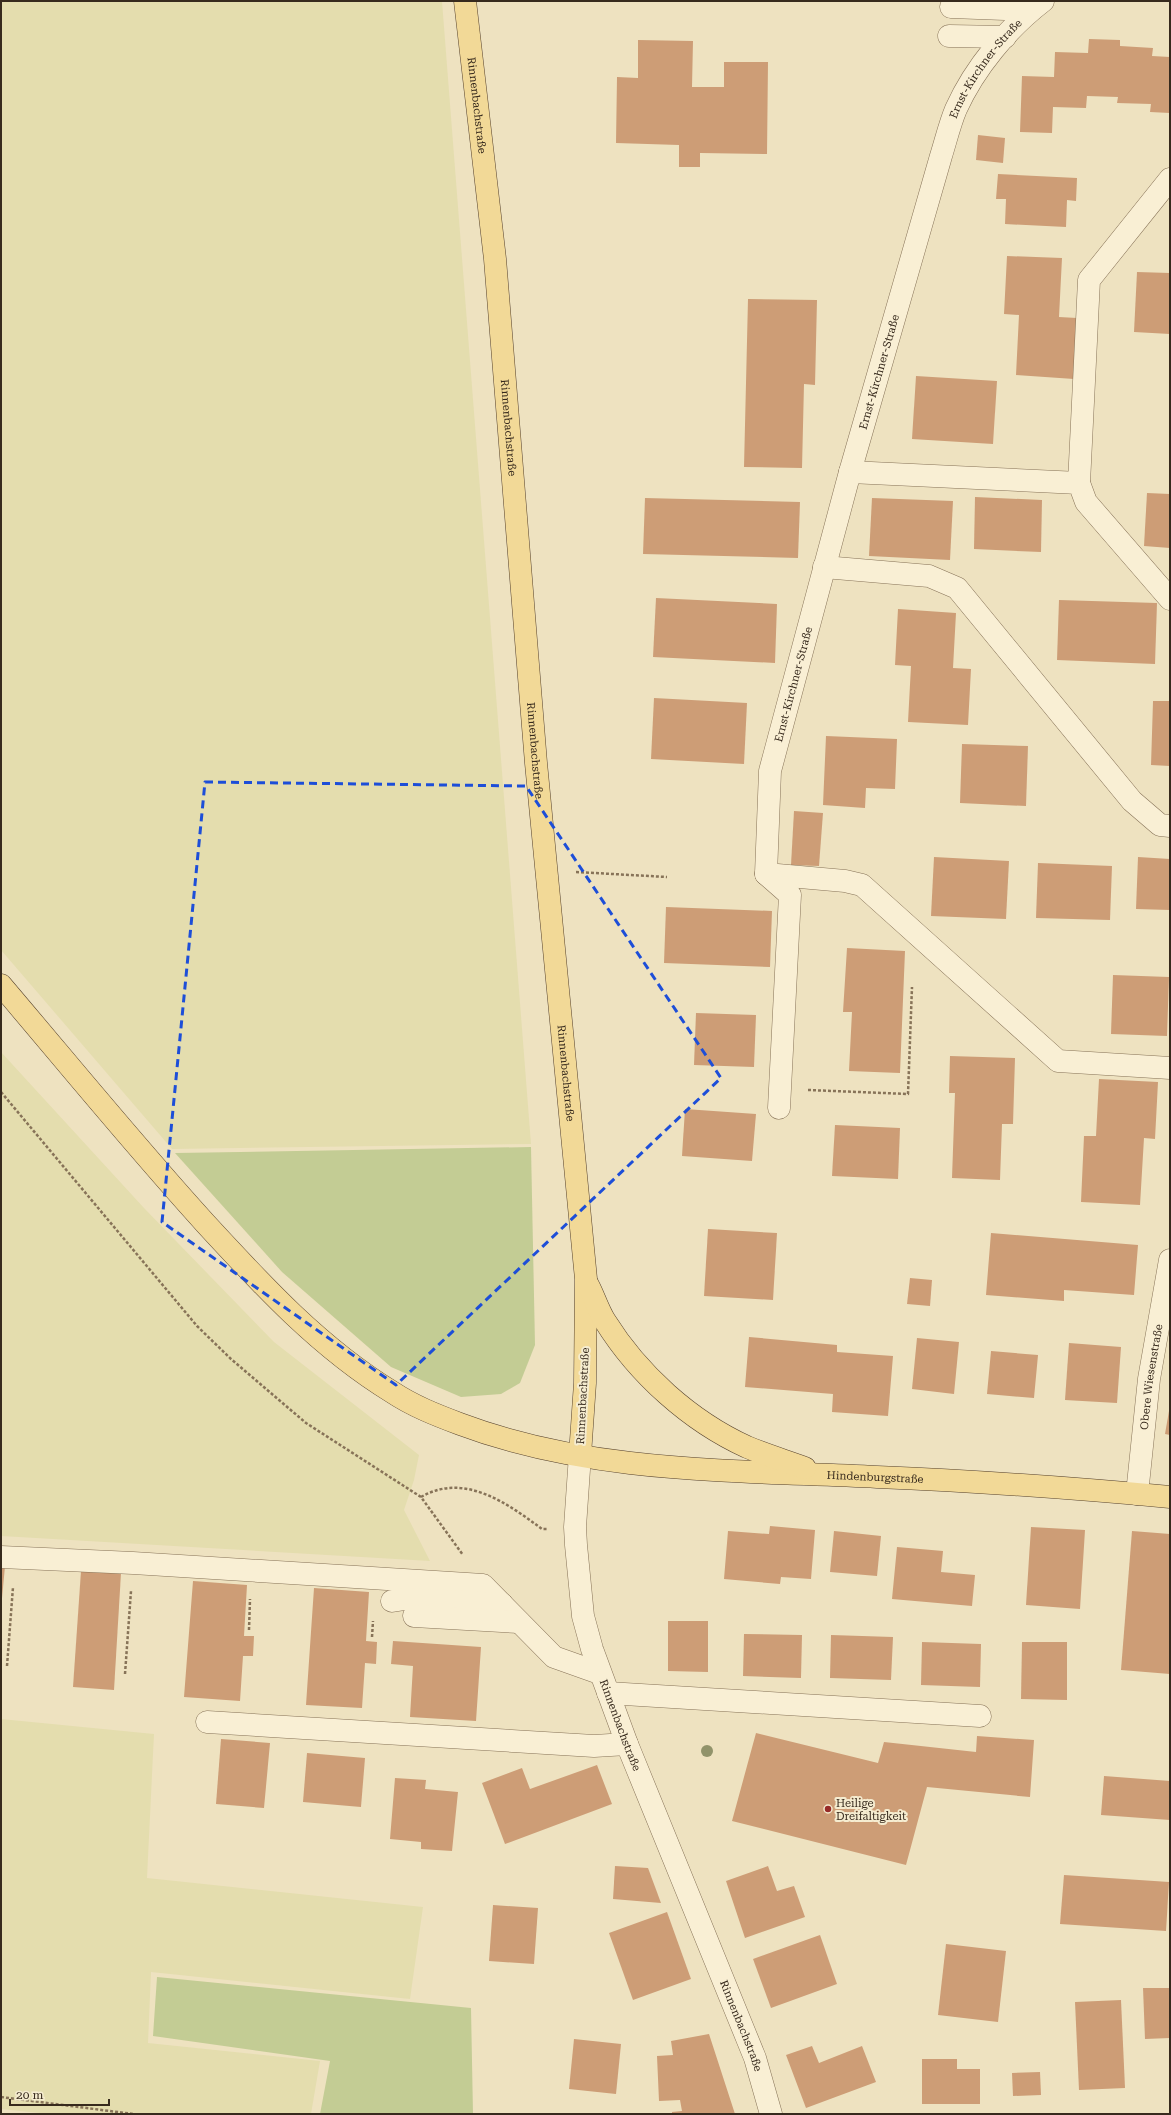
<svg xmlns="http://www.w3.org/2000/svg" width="1171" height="2115" font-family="'Roboto Serif',serif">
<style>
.farmland{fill:#e4ddae}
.green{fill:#c3cc94}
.building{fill:#cd9d76}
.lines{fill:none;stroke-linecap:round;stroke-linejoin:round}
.minor-casing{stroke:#877358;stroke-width:23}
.major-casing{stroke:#55412d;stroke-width:23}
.path{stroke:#877358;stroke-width:2.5;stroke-dasharray:3 2;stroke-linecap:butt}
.minor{stroke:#f9efd4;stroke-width:22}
.major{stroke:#f2d997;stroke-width:22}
.tree{fill:#91936a}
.marked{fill:none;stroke:#1d4ed8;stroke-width:3;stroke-dasharray:8 5;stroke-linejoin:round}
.poi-dot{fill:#972b28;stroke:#f5ecd0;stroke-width:1.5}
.labels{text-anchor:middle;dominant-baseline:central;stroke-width:4;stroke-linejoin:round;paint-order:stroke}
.street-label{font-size:11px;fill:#372a1d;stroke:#f5ecd0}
.poi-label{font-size:11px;fill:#372a1d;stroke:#f5ecd0;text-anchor:start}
</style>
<rect width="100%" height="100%" fill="#eee2c0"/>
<g class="farmland">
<path d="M 1,1 L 442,1 L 531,1144 L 172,1149 L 1,950 Z"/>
<path d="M 1,1052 L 144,1208 L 274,1342 L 419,1455 L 414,1480 L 404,1510 L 430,1561 L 1,1536 Z"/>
<path d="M 1,1719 L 154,1734 L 147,1878 L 423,1907 L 410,1999 L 151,1972 L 148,2043 L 320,2061 L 311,2114 L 49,2114 L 1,2109 Z"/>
</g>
<g class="green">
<path d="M 531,1147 L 535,1345 L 520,1383 L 501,1394 L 461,1397 L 391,1367 L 282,1272 L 175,1153 Z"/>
<path d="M 157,1977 L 471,2008 L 473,2114 L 320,2114 L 330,2061 L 153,2036 Z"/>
</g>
<g class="building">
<path d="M 1089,39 L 1120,40 L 1120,46 L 1153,48 L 1152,56 L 1170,57 L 1170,113 L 1150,112 L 1151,104 L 1117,103 L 1118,97 L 1087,96 L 1086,108 L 1053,107 L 1052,133 L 1020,132 L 1022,76 L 1054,77 L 1055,52 L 1088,53 Z"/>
<path d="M 638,40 L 693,41 L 692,87 L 724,87 L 724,62 L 768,62 L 767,154 L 700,153 L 700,167 L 679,167 L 679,145 L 616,143 L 617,77 L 638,78 Z"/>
<path d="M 978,135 L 1005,138 L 1003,163 L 976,160 Z"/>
<path d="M 998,174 L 1077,178 L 1076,201 L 1067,200 L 1066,227 L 1005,224 L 1006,199 L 996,199 Z"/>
<path d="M 1007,256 L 1062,258 L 1059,317 L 1077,318 L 1074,379 L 1016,375 L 1019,315 L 1004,314 Z"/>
<path d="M 1137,272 L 1170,273 L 1170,334 L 1134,332 Z"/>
<path d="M 748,299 L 817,300 L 815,385 L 804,384 L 802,468 L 744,467 Z"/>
<path d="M 916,376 L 997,381 L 993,444 L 912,439 Z"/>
<path d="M 1147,493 L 1170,494 L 1170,548 L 1144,546 Z"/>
<path d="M 975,497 L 1042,500 L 1041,552 L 974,549 Z"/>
<path d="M 645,498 L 800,502 L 798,558 L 643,554 Z"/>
<path d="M 872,498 L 953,501 L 950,560 L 869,556 Z"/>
<path d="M 656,598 L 777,604 L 775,663 L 653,657 Z"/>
<path d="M 1059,600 L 1157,603 L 1155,664 L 1057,660 Z"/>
<path d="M 898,609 L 956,613 L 953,668 L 971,669 L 968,725 L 908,722 L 911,666 L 895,665 Z"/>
<path d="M 654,698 L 747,703 L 744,764 L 651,759 Z"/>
<path d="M 1153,701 L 1170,701 L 1170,766 L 1151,765 Z"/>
<path d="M 826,736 L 897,739 L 895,789 L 866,788 L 865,808 L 823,805 Z"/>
<path d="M 962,744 L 1028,746 L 1026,806 L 960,803 Z"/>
<path d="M 794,811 L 823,813 L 819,866 L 791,865 Z"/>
<path d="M 934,857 L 1009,861 L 1006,919 L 931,916 Z"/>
<path d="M 1138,857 L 1170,859 L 1170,910 L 1136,909 Z"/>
<path d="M 1038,863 L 1112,866 L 1110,920 L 1036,918 Z"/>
<path d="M 666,907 L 772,911 L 770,967 L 664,963 Z"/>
<path d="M 847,948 L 905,951 L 900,1073 L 849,1071 L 852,1012 L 843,1012 Z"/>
<path d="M 1113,975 L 1169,977 L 1167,1036 L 1111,1034 Z"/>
<path d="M 696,1013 L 756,1015 L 754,1067 L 694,1065 Z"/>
<path d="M 950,1056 L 1015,1058 L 1013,1124 L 1002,1124 L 1000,1180 L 952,1178 L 955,1093 L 949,1093 Z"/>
<path d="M 1099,1079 L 1158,1082 L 1155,1139 L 1144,1138 L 1140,1205 L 1081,1202 L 1084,1136 L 1096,1136 Z"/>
<path d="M 685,1109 L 756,1114 L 752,1161 L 682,1156 Z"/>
<path d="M 835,1125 L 900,1128 L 898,1179 L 832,1176 Z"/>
<path d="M 708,1229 L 777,1233 L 773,1300 L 704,1296 Z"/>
<path d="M 991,1233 L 1138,1245 L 1134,1295 L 1064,1290 L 1064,1301 L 986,1295 Z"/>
<path d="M 910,1278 L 932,1280 L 930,1306 L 907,1304 Z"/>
<path d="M 749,1337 L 837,1345 L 837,1352 L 893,1356 L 888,1416 L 832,1412 L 833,1394 L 745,1387 Z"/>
<path d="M 917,1338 L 959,1342 L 954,1394 L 912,1389 Z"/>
<path d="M 1069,1343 L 1121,1347 L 1117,1403 L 1065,1400 Z"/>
<path d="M 991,1351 L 1038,1355 L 1034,1398 L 987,1394 Z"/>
<path d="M 1169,1411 L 1170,1411 L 1170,1435 L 1165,1434 Z"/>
<path d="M 770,1526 L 815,1530 L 811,1579 L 781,1577 L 780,1584 L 724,1579 L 728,1531 L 769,1534 Z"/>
<path d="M 1031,1527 L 1085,1530 L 1080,1609 L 1026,1605 Z"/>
<path d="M 834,1531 L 881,1536 L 877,1576 L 830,1572 Z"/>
<path d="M 1132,1531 L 1170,1534 L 1170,1674 L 1121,1670 Z"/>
<path d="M 897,1547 L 943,1551 L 941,1572 L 975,1575 L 972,1606 L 892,1599 Z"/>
<path d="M 1,1565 L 5,1566 L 2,1598 L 1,1598 Z"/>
<path d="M 81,1571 L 121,1573 L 114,1690 L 73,1687 Z"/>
<path d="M 193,1581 L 247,1585 L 244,1636 L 254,1636 L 253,1656 L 243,1656 L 240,1701 L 184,1697 Z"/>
<path d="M 314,1588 L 369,1592 L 366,1641 L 377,1642 L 376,1664 L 365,1663 L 362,1708 L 306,1705 Z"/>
<path d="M 668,1621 L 708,1621 L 708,1672 L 668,1671 Z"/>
<path d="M 744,1634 L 802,1635 L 801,1678 L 743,1676 Z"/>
<path d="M 831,1635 L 893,1637 L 891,1680 L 830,1678 Z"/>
<path d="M 393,1641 L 481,1647 L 476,1721 L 410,1717 L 413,1666 L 391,1664 Z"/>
<path d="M 922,1642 L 981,1644 L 980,1687 L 921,1685 Z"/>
<path d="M 1022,1642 L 1067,1642 L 1067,1700 L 1021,1699 Z"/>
<path d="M 756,1733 L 878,1763 L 884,1742 L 976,1752 L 977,1736 L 1034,1740 L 1030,1797 L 927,1787 L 906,1865 L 732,1821 Z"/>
<path d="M 221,1739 L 270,1743 L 264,1808 L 216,1804 Z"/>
<path d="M 307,1753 L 365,1758 L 361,1807 L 303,1802 Z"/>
<path d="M 597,1765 L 612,1804 L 505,1844 L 482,1783 L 522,1768 L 530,1789 Z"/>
<path d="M 1104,1776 L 1170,1781 L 1170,1820 L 1101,1815 Z"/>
<path d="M 395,1778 L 426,1780 L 425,1789 L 458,1792 L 452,1851 L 421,1849 L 421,1842 L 390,1839 Z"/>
<path d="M 615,1866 L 648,1868 L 661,1903 L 613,1899 Z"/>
<path d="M 768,1866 L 777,1891 L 794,1886 L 805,1917 L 745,1938 L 726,1881 Z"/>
<path d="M 1064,1875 L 1169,1882 L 1166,1931 L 1060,1924 Z"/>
<path d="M 493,1905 L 538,1908 L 534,1964 L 489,1961 Z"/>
<path d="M 667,1912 L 691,1979 L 633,2000 L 609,1933 Z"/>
<path d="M 820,1935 L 837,1984 L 771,2008 L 753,1959 Z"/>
<path d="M 946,1944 L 1006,1951 L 998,2022 L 938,2015 Z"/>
<path d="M 1143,1988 L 1170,1988 L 1170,2038 L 1145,2039 Z"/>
<path d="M 1121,2000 L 1125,2088 L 1079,2090 L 1075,2002 Z"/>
<path d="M 709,2034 L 735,2114 L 672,2114 L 672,2112 L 682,2111 L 680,2100 L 659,2101 L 657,2056 L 673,2055 L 671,2041 Z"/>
<path d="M 574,2039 L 621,2044 L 616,2094 L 569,2089 Z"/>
<path d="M 812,2046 L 819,2063 L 862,2046 L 876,2082 L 806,2108 L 786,2055 Z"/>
<path d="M 922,2059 L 957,2059 L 957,2069 L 980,2069 L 980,2104 L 922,2104 Z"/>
<path d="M 1040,2072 L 1041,2095 L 1013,2096 L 1012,2073 Z"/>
</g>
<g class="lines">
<defs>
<g id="minor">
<path d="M 951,7 L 1031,10"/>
<path d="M 949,36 L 1005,37"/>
<path d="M 850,472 L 1079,483 L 1086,502 L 1170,599"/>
<path d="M 1079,483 L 1089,280 L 1170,179"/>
<path d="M 824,567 L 929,576 L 957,588 L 1132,801 L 1160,825 L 1170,826"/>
<path d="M 766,874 L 845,881 L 862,885 L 1058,1061 L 1170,1068"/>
<path id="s1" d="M 779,1108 L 790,895 L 766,874 L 770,771 L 850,472 L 941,156 C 946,140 950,123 956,109 C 975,67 1008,28 1043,1"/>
<path id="s2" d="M 580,1455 L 575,1527 L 576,1545 L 583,1616 L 592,1649 L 627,1744 L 755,2058 L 771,2114"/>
<path id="s3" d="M 1137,1494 L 1149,1379 L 1170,1260"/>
<path d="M 1,1557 L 133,1563 L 483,1585 L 554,1657 L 599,1673"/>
<path d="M 392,1601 L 405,1599 L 502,1604"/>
<path d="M 414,1616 L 519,1622"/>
<path d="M 608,1693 L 980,1716"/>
<path d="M 207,1722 L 594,1746 L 627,1744"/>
</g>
<g id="major">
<path id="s4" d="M 465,1 L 495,259 L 536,763 L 586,1279 L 585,1383 L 580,1455"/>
<path id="s5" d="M 1,985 C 69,1065 135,1146 205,1223 C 262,1285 320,1348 392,1392 C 413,1406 436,1415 460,1424 C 593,1474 737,1470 877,1477 C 975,1481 1073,1488 1170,1497"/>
<path d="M 588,1285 C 594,1296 598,1310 605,1321 C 638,1374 690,1421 747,1447 C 766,1455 786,1461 805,1468"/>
</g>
</defs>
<use href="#minor" class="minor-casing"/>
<use href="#major" class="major-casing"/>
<g class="path">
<path d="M 576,872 L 667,877"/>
<path d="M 808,1090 L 908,1094 L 912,987"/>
<path d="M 1,1092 L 197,1326 L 231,1359 L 306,1423 L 421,1497 L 463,1555"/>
<path d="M 421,1497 C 464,1472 507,1503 542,1529 L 547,1529"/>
<path d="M 249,1630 L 250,1599"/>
<path d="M 372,1637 L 373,1621"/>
<path d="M 7,1666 L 13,1587"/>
<path d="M 125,1674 L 131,1591"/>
<path d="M 1,2097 L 133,2114"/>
</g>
<use href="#minor" class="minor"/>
<use href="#major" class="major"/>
</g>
<circle class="tree" cx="707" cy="1751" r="6"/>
<path class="marked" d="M 205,782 L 526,786 L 721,1078 L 396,1385 L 162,1222 Z"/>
<circle class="poi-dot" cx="828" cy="1809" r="4"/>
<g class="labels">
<g class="street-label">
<text stroke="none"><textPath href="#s1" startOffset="1086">Ernst-Kirchner-Straße</textPath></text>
<text stroke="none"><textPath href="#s4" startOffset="105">Rinnenbachstraße</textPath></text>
<text stroke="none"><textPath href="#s1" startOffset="762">Ernst-Kirchner-Straße</textPath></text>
<text stroke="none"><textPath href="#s4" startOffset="429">Rinnenbachstraße</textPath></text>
<text stroke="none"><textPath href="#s1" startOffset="438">Ernst-Kirchner-Straße</textPath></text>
<text stroke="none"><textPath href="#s4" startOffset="753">Rinnenbachstraße</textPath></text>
<text stroke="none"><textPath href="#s4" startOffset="1077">Rinnenbachstraße</textPath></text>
<text stroke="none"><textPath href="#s3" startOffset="118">Obere Wiesenstraße</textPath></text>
<text transform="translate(583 1396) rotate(-87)">Rinnenbachstraße</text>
<text stroke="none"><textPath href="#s5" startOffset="1062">Hindenburgstraße</textPath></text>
<text stroke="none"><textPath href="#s2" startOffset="277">Rinnenbachstraße</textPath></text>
<text stroke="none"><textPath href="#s2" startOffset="601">Rinnenbachstraße</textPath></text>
</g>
<g class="poi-label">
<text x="836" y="1803">Heilige<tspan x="836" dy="13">Dreifaltigkeit</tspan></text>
</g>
</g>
<rect width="1171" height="2115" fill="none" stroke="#372a1d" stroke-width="4"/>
<path d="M10 2099v6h99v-6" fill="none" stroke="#372a1d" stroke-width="2"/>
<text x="16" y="2099" font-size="12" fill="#372a1d" stroke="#f5ecd0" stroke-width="3" paint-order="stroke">20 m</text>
</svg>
